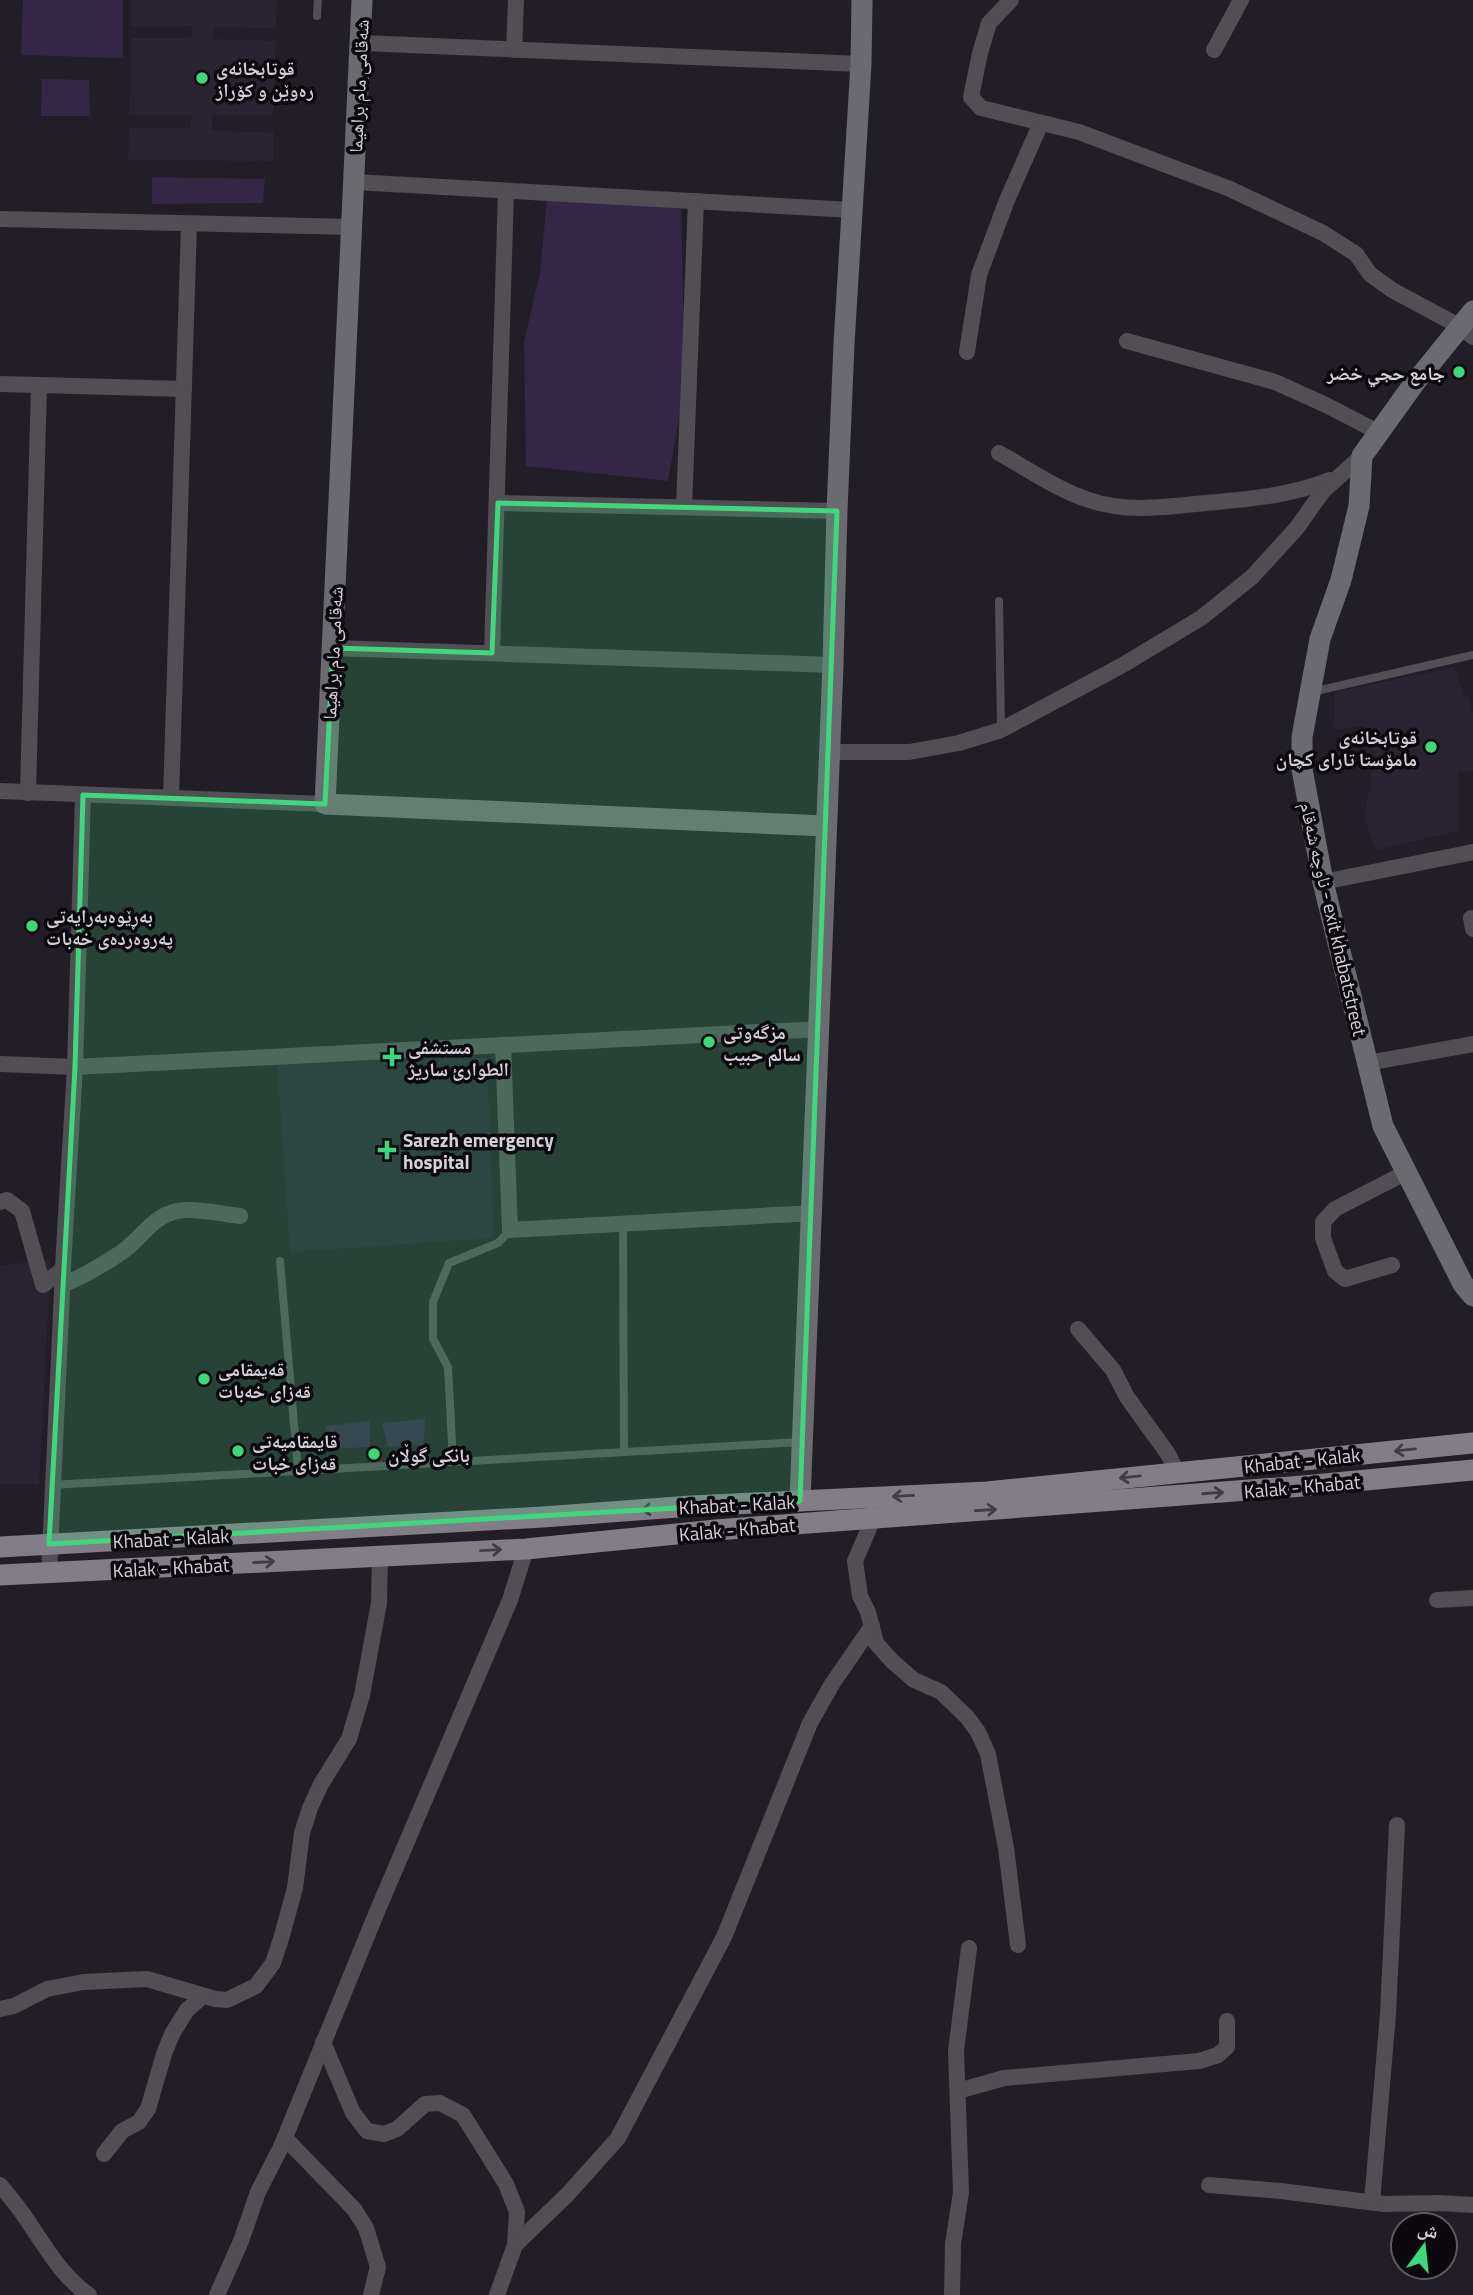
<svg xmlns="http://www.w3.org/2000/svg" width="1473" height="2295" font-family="'Titillium Web','Noto Naskh Arabic',sans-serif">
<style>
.built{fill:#292332}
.green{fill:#342745}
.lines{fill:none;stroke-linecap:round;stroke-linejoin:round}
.lane{stroke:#514f54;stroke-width:8}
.street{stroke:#514f54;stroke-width:16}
.secondary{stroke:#6c6a71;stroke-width:21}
.primary{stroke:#817e87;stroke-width:21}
.oneway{stroke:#403e44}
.marked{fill:#3ed77d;fill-opacity:0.2;stroke:#3ed77d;stroke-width:5;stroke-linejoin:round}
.poi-dot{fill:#3ed77d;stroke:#0b090d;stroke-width:2.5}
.labels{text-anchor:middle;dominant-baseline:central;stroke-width:7;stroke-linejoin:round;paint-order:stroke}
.poi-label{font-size:19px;font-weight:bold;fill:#d4d2d8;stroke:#0b090d;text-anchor:start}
.street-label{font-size:19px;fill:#d4d2d8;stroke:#0b090d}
</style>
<rect width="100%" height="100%" fill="#221e27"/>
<g class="built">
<path d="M 131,0 L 277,0 L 276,28 L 214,27 L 214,39 L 276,41 L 273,115 L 212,115 L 212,130 L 274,133 L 273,161 L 128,160 L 129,128 L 190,128 L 192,115 L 129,115 L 131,38 L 191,38 L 192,26 L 131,27 Z"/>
<path d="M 1455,667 L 1464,697 L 1469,697 L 1473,714 L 1473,770 L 1458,773 L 1458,831 L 1376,850 L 1365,821 L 1368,794 L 1371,791 L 1371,771 L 1363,726 L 1334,730 L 1335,692 Z"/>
<path d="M 487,1058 L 494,1238 L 290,1252 L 277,1062 Z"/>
<path d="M 51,1259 L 39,1484 L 0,1484 L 0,1266 Z"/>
</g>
<g class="green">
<path d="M 23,0 L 123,0 L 123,58 L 21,55 Z"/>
<path d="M 42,79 L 89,80 L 90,116 L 41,116 Z"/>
<path d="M 152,177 L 265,179 L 263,203 L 152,204 Z"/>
<path d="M 547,199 L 681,205 L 685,384 L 668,481 L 526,466 L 524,342 L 540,273 Z"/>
<path d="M 425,1419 L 424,1445 L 388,1447 L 382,1423 Z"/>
<path d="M 370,1421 L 370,1447 L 327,1449 L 326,1426 Z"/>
</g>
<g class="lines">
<g class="lane">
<path d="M 317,16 L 318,0"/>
<path d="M 999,601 L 1001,730"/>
<path d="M 1312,692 L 1473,655"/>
<path d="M 623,1225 L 624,1452"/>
<path d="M 280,1261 L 298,1471"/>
<path d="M 453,1462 L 448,1367 L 433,1339 L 433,1302 L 449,1263 L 498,1243 L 510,1230"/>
<path d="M 52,1485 L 800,1442"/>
</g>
<g class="street">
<path d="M 1011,0 L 989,23 L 980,53 L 971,97 L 981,108 L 1079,132 L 1230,189 L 1323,233 L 1356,254 L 1370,274 L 1392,290 L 1459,326 L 1473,337"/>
<path d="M 361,43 L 861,64"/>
<path d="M 514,50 L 516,0"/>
<path d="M 1214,50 L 1241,0"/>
<path d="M 354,182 L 852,210"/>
<path d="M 0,219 L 353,227"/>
<path d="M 1127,341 L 1275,382 L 1326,405 L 1378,432"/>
<path d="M 967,352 L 979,275 L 1007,200 L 1041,123"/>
<path d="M 0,384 L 39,385"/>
<path d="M 999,453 C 1028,469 1058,490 1089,500 C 1127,513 1167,507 1205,503 C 1249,499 1289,496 1330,480"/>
<path d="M 498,503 L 837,511"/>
<path d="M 684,507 L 696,201"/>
<path d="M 333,648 L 833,665"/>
<path d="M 492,653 L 506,191"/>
<path d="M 829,752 L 909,752 L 959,743 L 1001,730 L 1121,666 L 1201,618 L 1252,577 L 1296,529 L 1323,491 L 1362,456"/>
<path d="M 0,791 L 325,804"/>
<path d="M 28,793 L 39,385 L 184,389"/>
<path d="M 171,798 L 189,224"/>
<path d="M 1323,882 L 1473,852"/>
<path d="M 1471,918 L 1473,929"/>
<path d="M 503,1045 L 510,1230 L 813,1213"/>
<path d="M 1367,1063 L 1473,1044"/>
<path d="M 0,1064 L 75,1067 L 820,1029"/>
<path d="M 0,1202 L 7,1200 L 22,1211 L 43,1285 L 63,1269"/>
<path d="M 1392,1265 L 1345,1279 L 1335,1271 L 1323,1238 L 1323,1222 L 1335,1209 L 1407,1172"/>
<path d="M 62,1285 C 82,1277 101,1266 119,1254 C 142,1240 153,1211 186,1210 C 202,1209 223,1214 240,1216"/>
<path d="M 1078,1329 L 1113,1370 L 1127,1397 L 1168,1454 L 1177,1472"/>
<path d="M 873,1519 L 855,1561 L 860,1596 L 868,1612 L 876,1643 L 892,1661 L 914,1680 L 941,1692 L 967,1717 L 978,1732 L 988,1754 L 1006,1848 L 1018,1945"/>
<path d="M 49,1573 L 64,1249 L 75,1067 L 83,795"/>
<path d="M 1437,1600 L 1473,1598"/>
<path d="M 0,2009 L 14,2006 L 47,1989 L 84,1982 L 147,1979 L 215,1999 L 227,2000 L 256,1986 L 273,1963 L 281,1939 L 295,1888 L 302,1833 L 310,1808 L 321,1784 L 349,1739 L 362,1695 L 379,1603 L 380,1556"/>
<path d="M 323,2042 L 353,2113 L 367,2131 L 384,2134 L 397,2129 L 425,2104 L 440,2103 L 463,2115 L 506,2184 L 517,2212 L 515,2245"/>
<path d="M 958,2091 L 1004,2078 L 1199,2061 L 1218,2055 L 1227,2047 L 1227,2021"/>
<path d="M 285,2138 L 354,2209 L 366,2228 L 378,2267 L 371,2295"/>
<path d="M 104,2154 L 122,2131 L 139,2122 L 148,2109 L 164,2054 L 172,2034 L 187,2010 L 203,1996"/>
<path d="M 0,2185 C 9,2196 19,2207 27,2220 C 45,2246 62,2277 89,2295"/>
<path d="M 1209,2185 L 1281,2191 L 1384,2204 L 1440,2203 L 1473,2205"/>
<path d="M 1372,2202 L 1388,2014 L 1397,1825"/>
<path d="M 217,2295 L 241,2241 L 258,2192 L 281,2147 L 376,1914 L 510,1600 L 526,1549"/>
<path d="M 497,2295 L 515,2245 L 568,2194 L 618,2138 L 724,1937 L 810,1723 L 832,1684 L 872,1626"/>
<path d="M 952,2295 L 953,2244 L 961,2192 L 956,2051 L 969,1948"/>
</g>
<g class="secondary">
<path d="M 362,0 L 325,804 L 826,826"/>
<path d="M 1473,311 L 1413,385 L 1362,456 L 1359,506 L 1341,580 L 1320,639 L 1302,737 L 1302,769 L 1323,882 L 1383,1126 L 1463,1284 L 1473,1296"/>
<path d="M 800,1501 L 833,665 L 837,511 L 844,344 L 861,64 L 862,0"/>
</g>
<g class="primary">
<path d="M 0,1547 L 543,1517 L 691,1506 L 987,1492 L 1473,1443"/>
<path d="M 0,1575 L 526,1549 L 716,1530 L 1303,1486 L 1473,1470"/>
</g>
</g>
<defs><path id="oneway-shaft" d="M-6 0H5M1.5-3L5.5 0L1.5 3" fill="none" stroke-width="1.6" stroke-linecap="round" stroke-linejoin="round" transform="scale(1.75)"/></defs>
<g class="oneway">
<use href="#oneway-shaft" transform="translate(1405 1450) rotate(174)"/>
<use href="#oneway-shaft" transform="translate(1130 1477) rotate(174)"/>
<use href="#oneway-shaft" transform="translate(1213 1493) rotate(-4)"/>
<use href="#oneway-shaft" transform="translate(903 1496) rotate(177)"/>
<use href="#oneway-shaft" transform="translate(652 1509) rotate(175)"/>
<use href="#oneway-shaft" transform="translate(986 1510) rotate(-4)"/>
<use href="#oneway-shaft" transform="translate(491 1550) rotate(-3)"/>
<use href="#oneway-shaft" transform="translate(264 1562) rotate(-3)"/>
</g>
<path class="marked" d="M 498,503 L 837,511 L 800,1501 L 49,1544 L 75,1067 L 83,795 L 325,804 L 333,648 L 492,653 Z"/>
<g class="poi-dot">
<circle cx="202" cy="78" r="7"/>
<circle cx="1459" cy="372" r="7"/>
<circle cx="1431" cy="747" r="7"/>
<circle cx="32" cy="926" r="7"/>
<circle cx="709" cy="1042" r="7"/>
<path d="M388.5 1046.5h7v7h7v7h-7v7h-7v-7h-7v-7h7z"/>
<path d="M383.5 1139.5h7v7h7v7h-7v7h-7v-7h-7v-7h7z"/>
<circle cx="204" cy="1379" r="7"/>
<circle cx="238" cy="1451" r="7"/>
<circle cx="374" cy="1454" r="7"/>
</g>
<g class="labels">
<g class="poi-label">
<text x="216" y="67">قوتابخانەی<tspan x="216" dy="22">رەوێن و کۆراز</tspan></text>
<text x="1445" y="372" text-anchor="end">جامع حجي خضر</text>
<text x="1417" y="736" text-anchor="end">قوتابخانەی<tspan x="1417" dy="22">مامۆستا تارای کچان</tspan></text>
<text x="46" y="915">بەڕێوەبەرایەتی<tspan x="46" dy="22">پەروەردەی خەبات</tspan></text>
<text x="723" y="1031">مزگەوتی<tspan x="723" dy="22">سالم حبیب</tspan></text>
<text x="408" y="1046">مستشفى<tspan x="408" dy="22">الطوارئ ساريژ</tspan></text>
<text x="403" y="1139">Sarezh emergency<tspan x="403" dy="22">hospital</tspan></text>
<text x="218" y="1368">قەیمقامی<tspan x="218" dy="22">قەزای خەبات</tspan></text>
<text x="252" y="1440">قایمقامیەتى<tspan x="252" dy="22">قەزای خبات</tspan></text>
<text x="388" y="1454">بانکی گوڵان</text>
</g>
<g class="street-label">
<text transform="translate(358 86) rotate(-87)">شەقامی مام براهیما</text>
<text transform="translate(332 653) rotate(-87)">شەقامی مام براهیما</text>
<text transform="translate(1334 919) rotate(77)">ناوچە شەقام - exit khabatstreet</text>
<text transform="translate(1302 1460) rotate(-6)">Khabat - Kalak</text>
<text transform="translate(1302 1486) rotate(-5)">Kalak - Khabat</text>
<text transform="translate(737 1504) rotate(-3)">Khabat - Kalak</text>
<text transform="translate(737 1529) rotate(-5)">Kalak - Khabat</text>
<text transform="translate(171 1538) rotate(-3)">Khabat - Kalak</text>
<text transform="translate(171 1567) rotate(-3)">Kalak - Khabat</text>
</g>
</g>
<g transform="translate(1424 2246) rotate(15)"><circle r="33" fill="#0b090d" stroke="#5b595e" stroke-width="2"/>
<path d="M0-5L12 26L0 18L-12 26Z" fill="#3ed77d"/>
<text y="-10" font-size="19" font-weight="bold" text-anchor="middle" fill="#d4d2d8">ش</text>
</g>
</svg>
